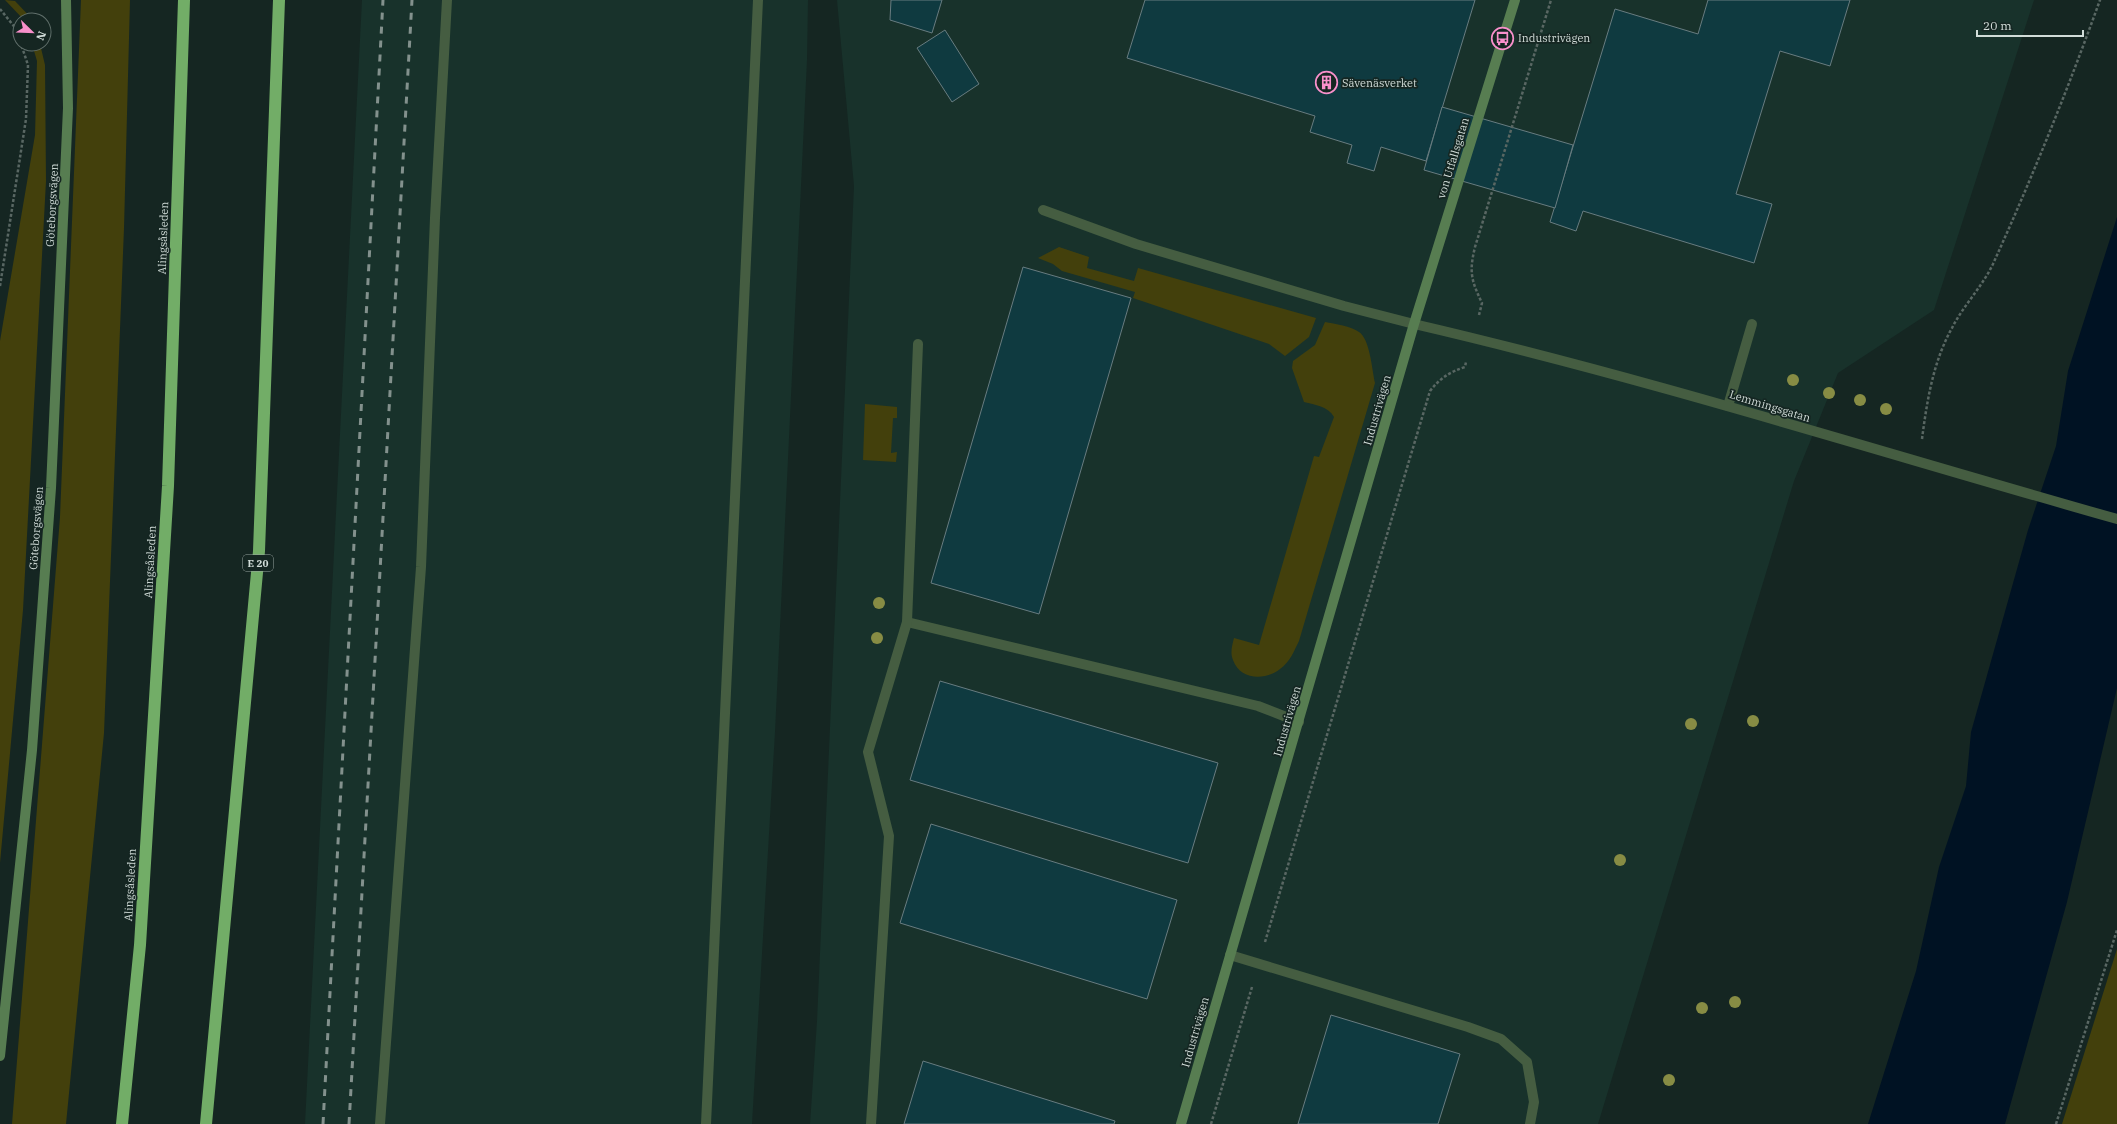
<svg xmlns="http://www.w3.org/2000/svg" width="2117" height="1124" font-family="'IBM Plex Serif',serif">
<style>
.built{fill:#18322b}
.green{fill:#43400c}
.water{fill:#001223}
.building{fill:#0f3a40;stroke:#687c80}
.lines{fill:none;stroke-linecap:round;stroke-linejoin:round}
.path{stroke:#596763;stroke-width:2.5;stroke-dasharray:3 2;stroke-linecap:butt}
.lane{stroke:#455d41;stroke-width:10}
.street{stroke:#455d41;stroke-width:10}
.secondary{stroke:#577d51;stroke-width:10}
.highway{stroke:#72ad67;stroke-width:12}
.rail{stroke:#83918d;stroke-width:3;stroke-dasharray:7 7;stroke-linecap:butt}
.tree{fill:#878c44}
.labels{text-anchor:middle;dominant-baseline:central;stroke-width:3.5;stroke-linejoin:round;paint-order:stroke}
.shield{fill:#152622;stroke:#99a5a1;stroke-width:1}
.shield-label{font-size:10px;font-weight:bold;fill:#d1dcd8}
.poi-label{font-size:11px;fill:#d1dcd8;stroke:#152622;text-anchor:start}
.street-label{font-size:11px;fill:#d1dcd8;stroke:#152622}
</style>
<rect width="100%" height="100%" fill="#152622"/>
<g class="built">
<path d="M 362,0 L 808,0 L 807,60 L 775,732 L 752,1124 L 305,1124 Z"/>
<path d="M 837,0 L 2034,0 L 1934,310 L 1838,373 L 1794,481 L 1598,1124 L 810,1124 L 817,1021 L 854,186 Z"/>
</g>
<g class="green">
<path d="M 5,0 L 15,1 L 33,20 L 24,20 Z"/>
<path d="M 81,0 L 130,0 L 124,228 L 104,733 L 66,1124 L 12,1124 L 60,517 Z"/>
<path d="M 32,44 L 40,44 L 45,65 L 46,181 L 23,610 L 0,863 L 0,341 L 35,135 L 37,61 Z"/>
<path d="M 1059,247 L 1089,257 L 1087,268 L 1134,281 L 1138,268 L 1316,318 L 1309,337 L 1285,356 L 1269,344 L 1133,298 L 1135,292 L 1062,271 L 1053,264 L 1038,258 Z"/>
<path d="M 1325,322 C 1335,324 1351,326 1359,332 C 1370,339 1372,370 1375,383 L 1299,641 C 1294,651 1290,662 1280,669 C 1265,681 1240,680 1233,660 C 1230,653 1232,646 1234,638 L 1259,645 L 1314,456 L 1319,457 L 1334,417 C 1328,406 1315,405 1304,402 L 1292,368 L 1293,361 L 1315,345 Z"/>
<path d="M 865,404 L 897,407 L 897,418 L 893,418 L 891,453 L 897,452 L 896,462 L 863,460 Z"/>
<path d="M 2117,949 L 2117,1124 L 2062,1124 Z"/>
</g>
<path class="water" d="M 2117,217 L 2117,688 L 2067,902 L 2005,1124 L 1868,1124 L 1916,971 L 1939,867 L 1966,786 L 1971,732 L 2028,530 L 2056,446 L 2068,371 Z"/>
<g class="building">
<path d="M 891,0 L 942,0 L 932,33 L 890,20 Z"/>
<path d="M 1145,0 L 1475,0 L 1426,161 L 1381,147 L 1374,171 L 1347,163 L 1352,145 L 1310,132 L 1315,116 L 1127,58 Z"/>
<path d="M 1708,0 L 1850,0 L 1830,66 L 1780,51 L 1736,194 L 1772,204 L 1754,263 L 1583,211 L 1576,231 L 1550,222 L 1615,9 L 1698,34 Z"/>
<path d="M 945,30 L 979,84 L 952,102 L 917,48 Z"/>
<path d="M 1442,107 L 1573,145 L 1555,208 L 1424,170 Z"/>
<path d="M 1023,267 L 1131,298 L 1039,614 L 931,583 Z"/>
<path d="M 940,681 L 1218,763 L 1188,863 L 910,780 Z"/>
<path d="M 931,824 L 1177,900 L 1147,999 L 900,923 Z"/>
<path d="M 1331,1015 L 1460,1054 L 1438,1124 L 1298,1124 Z"/>
<path d="M 923,1061 L 1115,1121 L 1114,1124 L 904,1124 Z"/>
</g>
<g class="lines">
<g class="path">
<path d="M 0,9 L 17,30 L 20,39"/>
<path d="M 0,286 L 26,119 L 28,65 L 21,44"/>
<path d="M 1479,315 L 1482,303 C 1471,280 1469,272 1475,247 L 1551,0"/>
<path d="M 1922,439 C 1927,401 1933,362 1952,328 C 1963,306 1982,287 1993,264 C 2032,178 2068,89 2100,0"/>
<path d="M 1265,942 L 1430,391 C 1440,378 1450,372 1465,367 L 1466,362"/>
<path d="M 1211,1124 L 1252,987"/>
<path d="M 2056,1124 L 2117,930"/>
</g>
<g class="lane">
<path d="M 1043,210 L 1136,244 L 1344,306 L 1414,324"/>
<path d="M 1728,406 L 1752,324"/>
<path d="M 907,622 L 1258,706 L 1299,722"/>
<path d="M 1230,955 L 1468,1027 L 1501,1039 L 1527,1062 L 1534,1102 L 1530,1124"/>
<path d="M 380,1124 L 421,567 L 435,218 L 447,0"/>
<path d="M 706,1124 L 758,0"/>
<path d="M 871,1124 L 889,836 L 868,752 L 907,622 L 918,344"/>
</g>
<path class="street" d="M 1414,324 C 1651,379 1883,453 2117,519"/>
<g class="secondary">
<path d="M 0,1056 L 32,750 L 51,488 L 68,108 L 66,0"/>
<path d="M 1181,1124 L 1414,324 L 1515,0"/>
</g>
<g class="highway">
<path d="M 122,1124 L 140,945 L 168,486 L 184,0"/>
<path d="M 206,1124 L 259,551 L 279,0"/>
</g>
<g class="rail">
<path d="M 323,1124 L 383,0"/>
<path d="M 349,1124 L 412,0"/>
</g>
</g>
<g class="tree">
<circle cx="1793" cy="380" r="6"/>
<circle cx="1829" cy="393" r="6"/>
<circle cx="1860" cy="400" r="6"/>
<circle cx="1886" cy="409" r="6"/>
<circle cx="879" cy="603" r="6"/>
<circle cx="877" cy="638" r="6"/>
<circle cx="1753" cy="721" r="6"/>
<circle cx="1691" cy="724" r="6"/>
<circle cx="1620" cy="860" r="6"/>
<circle cx="1735" cy="1002" r="6"/>
<circle cx="1702" cy="1008" r="6"/>
<circle cx="1669" cy="1080" r="6"/>
</g>
<defs>
<symbol id="bus-ring" viewBox="-11 -11 22 22"><circle r="9.5" fill="#152622" stroke="#f890cb" stroke-width="1.5"/><path d="M-5-6H5V4H4V6H2V4H-2V6H-4V4H-5ZM-3.5-4V0h7V-4ZM-3.5 1.2v1.5H-2V1.2ZM2 1.2v1.5H3.5V1.2Z" fill="#f890cb"/></symbol>
<symbol id="building-ring" viewBox="-11 -11 22 22"><circle r="9.5" fill="#152622" stroke="#f890cb" stroke-width="1.5"/><path d="M-4-6H4V6H1V3H-1V6H-4ZM-2.5-4.3h1.7v1.8h-1.7ZM.8-4.3h1.7v1.8H.8ZM-2.5-1h1.7V.8h-1.7ZM.8-1h1.7V.8H.8Z" fill="#f890cb"/></symbol>
</defs>
<g fill-rule="evenodd">
<use href="#bus-ring" x="1490" y="26" width="25" height="25"/>
<use href="#building-ring" x="1314" y="70" width="25" height="25"/>
</g>
<g class="labels">
<rect class="shield" x="243" y="555" width="30" height="16" rx="3"/>
<g class="shield-label">
<text x="258" y="563">E 20</text>
</g>
<g class="poi-label">
<text x="1518" y="38">Industrivägen</text>
<text x="1342" y="83">Sävenäsverket</text>
</g>
<g class="street-label">
<text transform="translate(1453 158) rotate(-73)">von Utfallsgatan</text>
<text transform="translate(52 205) rotate(-87)">Göteborgsvägen</text>
<text transform="translate(163 238) rotate(-88)">Alingsåsleden</text>
<text transform="translate(1770 406) rotate(17)">Lemmingsgatan</text>
<text transform="translate(1377 410) rotate(-74)">Industrivägen</text>
<text transform="translate(36 528) rotate(-86)">Göteborgsvägen</text>
<text transform="translate(150 562) rotate(-87)">Alingsåsleden</text>
<text transform="translate(1287 721) rotate(-74)">Industrivägen</text>
<text transform="translate(130 885) rotate(-87)">Alingsåsleden</text>
<text transform="translate(1195 1032) rotate(-74)">Industrivägen</text>
</g>
</g>
<g transform="translate(32 32) rotate(113)"><circle r="19" fill="#152622" stroke="#606f6b"/>
<path d="M0-3L7 15L0 10L-7 15Z" fill="#f890cb"/>
<text y="-6" font-size="11" font-weight="bold" text-anchor="middle" fill="#d1dcd8">N</text>
</g>
<path d="M1977 30v6h106v-6" fill="none" stroke="#d1dcd8" stroke-width="2"/>
<text x="1983" y="30" font-size="12" fill="#d1dcd8" stroke="#152622" stroke-width="3" paint-order="stroke">20 m</text>
</svg>
